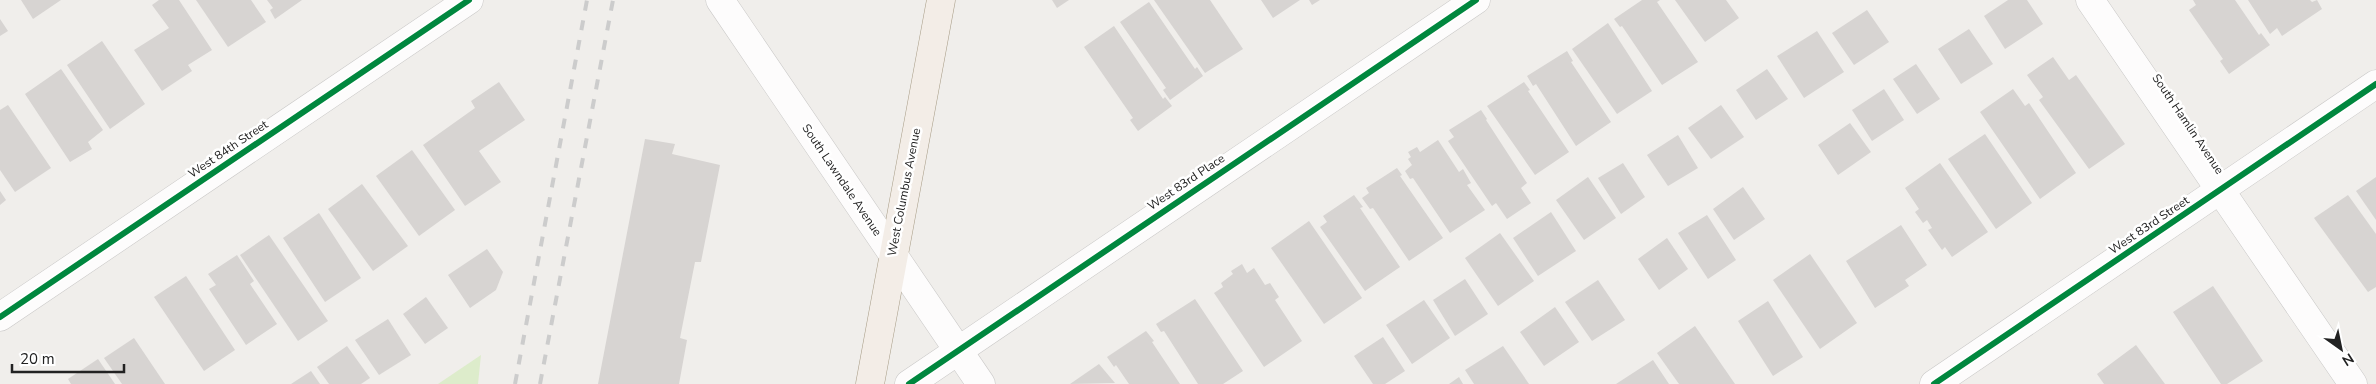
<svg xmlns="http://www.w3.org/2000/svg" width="2376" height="384" font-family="'Nunito Sans',sans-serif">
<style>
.grass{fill:#ddeccb}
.building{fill:#d7d4d2}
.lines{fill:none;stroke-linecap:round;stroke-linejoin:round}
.minor-casing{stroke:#c9c8c7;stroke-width:29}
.major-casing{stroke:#a79c86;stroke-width:29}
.minor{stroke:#fdfcfc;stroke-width:28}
.major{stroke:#f3ede7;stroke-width:28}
.rail{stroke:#ccc;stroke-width:4;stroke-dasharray:10 10;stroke-linecap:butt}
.cycleway-casing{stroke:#fff;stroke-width:9}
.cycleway{stroke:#00873e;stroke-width:6}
.labels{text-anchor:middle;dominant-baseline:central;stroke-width:5;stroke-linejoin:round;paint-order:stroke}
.street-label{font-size:12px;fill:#222;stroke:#fff}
</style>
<rect width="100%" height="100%" fill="#f0eeeb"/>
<path class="grass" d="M 481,355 L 478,384 L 438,384 Z"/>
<g class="building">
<path d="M 21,0 L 61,0 L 33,19 Z"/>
<path d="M 159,0 L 179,0 L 212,50 L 188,65 L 192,71 L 162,91 L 134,50 L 169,28 L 152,5 Z"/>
<path d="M 196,0 L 251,0 L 266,22 L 228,47 Z"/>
<path d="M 267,0 L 302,0 L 275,19 L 270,10 L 273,8 Z"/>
<path d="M 1052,0 L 1069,0 L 1057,8 Z"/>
<path d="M 1154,0 L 1210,0 L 1243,49 L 1205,73 Z"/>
<path d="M 1261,0 L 1300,0 L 1273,18 Z"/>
<path d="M 1309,0 L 1320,0 L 1312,5 Z"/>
<path d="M 1642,0 L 1660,0 L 1657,2 L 1698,62 L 1662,85 L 1622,26 L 1620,27 L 1614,19 Z"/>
<path d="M 1675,0 L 1726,0 L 1739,18 L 1705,42 Z"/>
<path d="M 2008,0 L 2027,0 L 2043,24 L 2005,49 L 1984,16 Z"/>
<path d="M 2193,0 L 2235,0 L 2259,35 L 2261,33 L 2270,45 L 2229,74 L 2220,61 L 2223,59 L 2189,10 L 2196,5 Z"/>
<path d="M 2248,0 L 2310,0 L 2312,2 L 2317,0 L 2322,9 L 2282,36 L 2277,28 L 2270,34 Z"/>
<path d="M 1149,2 L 1195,69 L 1197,67 L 1203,76 L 1170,100 L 1163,90 L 1166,88 L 1120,22 Z"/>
<path d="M 1867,10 L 1889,42 L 1854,65 L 1832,33 Z"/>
<path d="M 0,19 L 8,31 L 0,36 Z"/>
<path d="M 1608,23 L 1652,91 L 1617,114 L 1572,49 Z"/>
<path d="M 1114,26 L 1163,99 L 1165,97 L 1172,106 L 1138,131 L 1130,120 L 1133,118 L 1084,47 Z"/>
<path d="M 1969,29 L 1993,64 L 1961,84 L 1938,49 Z"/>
<path d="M 1817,31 L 1844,72 L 1804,98 L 1777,56 Z"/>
<path d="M 102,41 L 145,104 L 110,129 L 67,65 Z"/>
<path d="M 1567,51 L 1573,61 L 1571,62 L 1611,122 L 1576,146 L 1536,84 L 1533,86 L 1527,76 Z"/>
<path d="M 2053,57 L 2069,80 L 2076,75 L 2125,144 L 2089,169 L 2039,100 L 2043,97 L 2027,75 Z"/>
<path d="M 1916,64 L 1940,99 L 1917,114 L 1893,79 Z"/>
<path d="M 61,69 L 103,130 L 88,142 L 92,149 L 70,162 L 25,94 Z"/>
<path d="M 1767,69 L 1788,99 L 1756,120 L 1736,90 Z"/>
<path d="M 499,82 L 525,120 L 479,151 L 501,182 L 465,206 L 423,145 L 475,108 L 471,101 Z"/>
<path d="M 1524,82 L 1530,90 L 1528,91 L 1569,152 L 1535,175 L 1487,106 Z"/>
<path d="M 1884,89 L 1904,120 L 1872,141 L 1852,110 Z"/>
<path d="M 2013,89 L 2025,106 L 2029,103 L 2076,173 L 2040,199 L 1980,112 Z"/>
<path d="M 8,105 L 51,168 L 15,192 L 0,170 L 0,110 Z"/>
<path d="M 1721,105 L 1744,137 L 1711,159 L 1688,128 Z"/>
<path d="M 1481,110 L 1487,119 L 1486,120 L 1527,183 L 1521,188 L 1531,203 L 1507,219 L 1496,203 L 1492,206 L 1448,141 L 1454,137 L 1449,130 Z"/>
<path d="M 1850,123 L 1871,152 L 1838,175 L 1818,145 Z"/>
<path d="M 1985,134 L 2032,203 L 1996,229 L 1948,159 Z"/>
<path d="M 1678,135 L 1698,168 L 1668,186 L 1647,155 Z"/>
<path d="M 645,139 L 675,144 L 672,154 L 720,165 L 701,262 L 695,262 L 680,338 L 687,340 L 679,384 L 598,384 Z"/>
<path d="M 1438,140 L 1459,172 L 1463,169 L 1471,183 L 1467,185 L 1485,210 L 1450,233 L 1413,178 L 1410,179 L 1405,171 L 1412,165 L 1408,159 L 1411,157 L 1408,152 L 1417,147 L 1420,152 Z"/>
<path d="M 412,150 L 455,210 L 419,236 L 376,176 Z"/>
<path d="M 1623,163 L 1645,197 L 1621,214 L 1598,178 Z"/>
<path d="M 1940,163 L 1988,232 L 1952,257 L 1945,247 L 1942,250 L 1928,230 L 1932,228 L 1927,220 L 1923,223 L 1915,212 L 1919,209 L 1905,188 Z"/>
<path d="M 1397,168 L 1402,175 L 1400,176 L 1443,238 L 1409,261 L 1373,208 L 1370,209 L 1362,198 L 1369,193 L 1366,188 Z"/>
<path d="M 1588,177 L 1616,218 L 1584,240 L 1556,200 Z"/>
<path d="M 2376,177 L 2376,220 L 2356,191 Z"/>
<path d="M 362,184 L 408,246 L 373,271 L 328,209 Z"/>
<path d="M 1743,187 L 1765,219 L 1734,240 L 1713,209 Z"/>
<path d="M 0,191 L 6,200 L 0,205 Z"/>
<path d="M 1354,195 L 1363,207 L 1360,208 L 1400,267 L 1365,291 L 1320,227 L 1327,222 L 1323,216 Z"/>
<path d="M 2348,195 L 2376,234 L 2376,287 L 2368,292 L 2314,218 Z"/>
<path d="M 1551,212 L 1576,251 L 1538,276 L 1513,238 Z"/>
<path d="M 319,213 L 361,278 L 325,302 L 283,238 Z"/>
<path d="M 1707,215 L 1736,260 L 1708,279 L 1678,233 Z"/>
<path d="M 1309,221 L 1362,298 L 1324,324 L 1271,248 Z"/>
<path d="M 1901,225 L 1927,265 L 1905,280 L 1909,286 L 1875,308 L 1846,261 Z"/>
<path d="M 1500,233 L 1534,281 L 1498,306 L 1465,258 Z"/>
<path d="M 269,235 L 328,321 L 298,341 L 240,255 Z"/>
<path d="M 1667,238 L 1688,269 L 1659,290 L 1638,259 Z"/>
<path d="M 487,249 L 503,272 L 496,290 L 470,308 L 448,275 Z"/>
<path d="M 1810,254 L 1857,323 L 1820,349 L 1773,280 Z"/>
<path d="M 237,255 L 254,281 L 250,284 L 277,324 L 246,345 L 209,289 L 216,285 L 208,274 Z"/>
<path d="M 1242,264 L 1247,273 L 1254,268 L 1265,285 L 1270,283 L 1279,297 L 1275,300 L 1302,341 L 1264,367 L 1214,293 L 1223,287 L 1221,283 L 1233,274 L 1231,271 Z"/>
<path d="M 186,276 L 235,350 L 204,371 L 154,297 Z"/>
<path d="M 1465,279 L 1488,314 L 1455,336 L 1433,300 Z"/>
<path d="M 1598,280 L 1625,320 L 1592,341 L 1565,302 Z"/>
<path d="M 2213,286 L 2263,361 L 2227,384 L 2221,384 L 2173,312 Z"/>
<path d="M 426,297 L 448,328 L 425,344 L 403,314 Z"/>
<path d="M 1195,299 L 1243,371 L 1223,384 L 1198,384 L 1164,331 L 1161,332 L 1156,324 Z"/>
<path d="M 1424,300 L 1450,338 L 1412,364 L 1386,325 Z"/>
<path d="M 1768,301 L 1803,357 L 1773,376 L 1738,321 Z"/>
<path d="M 1555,307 L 1579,342 L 1544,366 L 1520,332 Z"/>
<path d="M 388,319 L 411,355 L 379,375 L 355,340 Z"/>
<path d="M 1695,326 L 1735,384 L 1679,384 L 1657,353 Z"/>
<path d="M 1146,331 L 1154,341 L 1152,342 L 1180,384 L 1129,384 L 1116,365 L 1114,367 L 1107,357 Z"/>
<path d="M 1383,337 L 1405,371 L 1385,384 L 1373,384 L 1354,356 Z"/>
<path d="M 134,338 L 165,384 L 122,384 L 104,358 Z"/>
<path d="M 2136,345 L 2165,384 L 2104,384 L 2097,374 Z"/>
<path d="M 347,346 L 370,378 L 361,384 L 329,384 L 317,367 Z"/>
<path d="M 1503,346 L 1529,384 L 1474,384 L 1465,370 Z"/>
<path d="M 98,359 L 115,384 L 71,384 L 68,379 Z"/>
<path d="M 1653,360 L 1669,384 L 1616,384 Z"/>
<path d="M 1099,364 L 1115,383 L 1070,384 Z"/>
<path d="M 311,371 L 320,384 L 291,384 Z"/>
<path d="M 1459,377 L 1463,384 L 1449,384 Z"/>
</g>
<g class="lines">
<defs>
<g id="minor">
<path d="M 720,0 L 981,384"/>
<path d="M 2090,0 L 2353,384"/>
<path d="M 0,317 L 469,0"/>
<path d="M 909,384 L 1476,0"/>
<path d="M 1934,384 L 2376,84"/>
</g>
<path id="major" d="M 870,384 L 941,0"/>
</defs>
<use href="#minor" class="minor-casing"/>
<use href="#major" class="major-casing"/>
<use href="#minor" class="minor"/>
<use href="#major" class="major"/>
<g class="rail">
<path d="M 515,384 L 587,0"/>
<path d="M 540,384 L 613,0"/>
</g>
<defs>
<g id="cycleway">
<path d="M 0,317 L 469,0"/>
<path d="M 909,384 L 1476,0"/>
<path d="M 1934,384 L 2376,84"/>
</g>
</defs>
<use href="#cycleway" class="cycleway-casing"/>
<use href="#cycleway" class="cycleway"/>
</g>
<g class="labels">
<g class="street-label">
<text transform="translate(2188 124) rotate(56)">South Hamlin Avenue</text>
<text transform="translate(228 149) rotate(-34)">West 84th Street</text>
<text transform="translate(842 180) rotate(56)">South Lawndale Avenue</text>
<text transform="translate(1186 182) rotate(-34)">West 83rd Place</text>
<text transform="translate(904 192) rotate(-79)">West Columbus Avenue</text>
<text transform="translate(2149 225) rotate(-34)">West 83rd Street</text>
</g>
</g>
<g transform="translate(2341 349) rotate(147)" stroke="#ffffff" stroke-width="4" paint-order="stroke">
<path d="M0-4L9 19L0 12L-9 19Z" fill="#222222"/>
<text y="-8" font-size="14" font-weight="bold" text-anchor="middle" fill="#222222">N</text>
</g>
<path d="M12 364v8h112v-8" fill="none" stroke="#222222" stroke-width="2.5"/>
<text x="20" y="364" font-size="15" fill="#222222" stroke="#ffffff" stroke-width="4" paint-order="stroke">20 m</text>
</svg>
